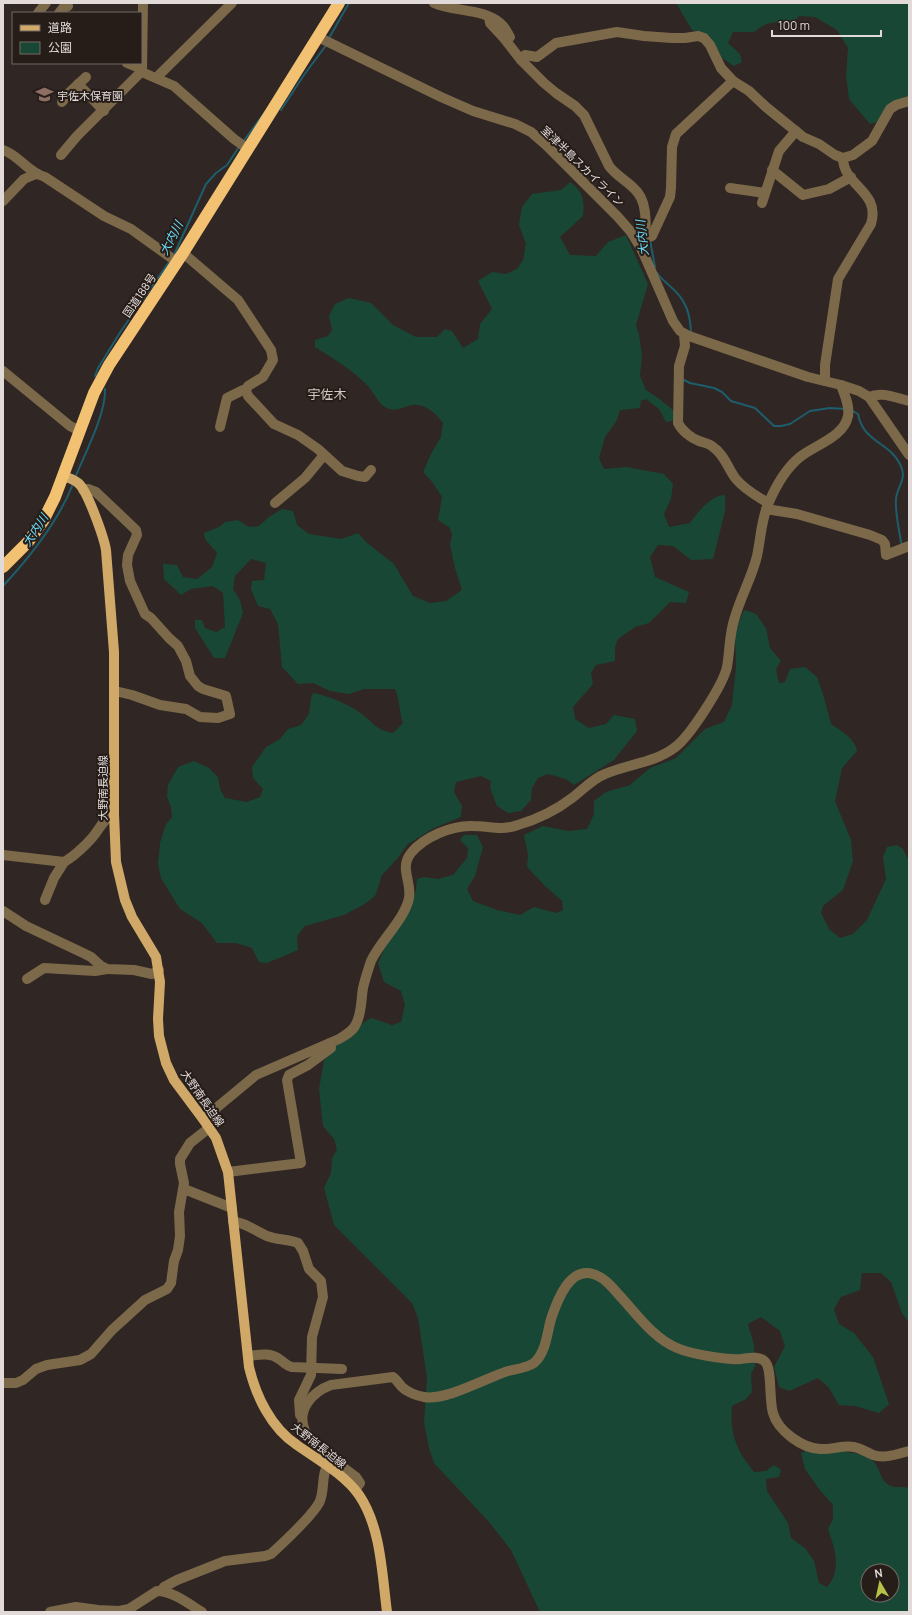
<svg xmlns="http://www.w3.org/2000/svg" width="912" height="1615" font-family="Manrope,'Noto Sans JP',sans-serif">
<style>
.green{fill:#184835;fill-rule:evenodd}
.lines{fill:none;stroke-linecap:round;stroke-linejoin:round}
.stream{stroke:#1d5d6c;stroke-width:2}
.minor{stroke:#7c694a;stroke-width:10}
.major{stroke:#d0a867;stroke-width:10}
.highway{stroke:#f2c172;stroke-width:12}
.labels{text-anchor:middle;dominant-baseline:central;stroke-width:4;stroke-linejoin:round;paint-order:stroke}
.poi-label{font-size:11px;fill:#e1dad8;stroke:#261d19;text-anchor:start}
.street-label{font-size:11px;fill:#e1dad8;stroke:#261d19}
.water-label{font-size:12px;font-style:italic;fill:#68dffd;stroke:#261d19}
.quarter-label{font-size:13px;fill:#d4c7c3;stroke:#261d19}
</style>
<rect width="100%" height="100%" fill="#302623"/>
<g class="green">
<path d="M 676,3 L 909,3 L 909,95 C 892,102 886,106 877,122 L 870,124 L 849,99 L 846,75 L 848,48 L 837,30 L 815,17 L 799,16 L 790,25 C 773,21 768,21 754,32 L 733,32 L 728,43 L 740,54 L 742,62 L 734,66 L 722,58 L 715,44 L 708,35 L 692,30 Z"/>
<path d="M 570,182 C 583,191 585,201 583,216 L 560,237 L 570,255 L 596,256 L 608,242 L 626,235 L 648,284 L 636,325 L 639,335 L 642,355 L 640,376 L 646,390 L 658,398 L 673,410 L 675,420 L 666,422 L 659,409 L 646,399 L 641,401 L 640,408 L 620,410 L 616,422 L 605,437 L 599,458 L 604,469 L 626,467 L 664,474 L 673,484 L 671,499 L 664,514 L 669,527 L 690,523 C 698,512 711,495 725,495 L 725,511 L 713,559 L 691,560 L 673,546 L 658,545 L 650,557 L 655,577 L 689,592 L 686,603 L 670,602 L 649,623 L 635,627 L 618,639 L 615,647 L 615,661 L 596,665 L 591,673 L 593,684 L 573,707 L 575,719 L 589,728 L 606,724 L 614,715 L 635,719 L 637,731 L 614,760 L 574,785 L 566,779 L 548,774 L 538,778 L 532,788 L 531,800 L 521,811 L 508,813 L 497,806 L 490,788 L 491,781 L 481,776 L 456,782 L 454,792 L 462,806 L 461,817 L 434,828 L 408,844 L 397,859 L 382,875 L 375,896 L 363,905 L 344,915 L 305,926 L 297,936 L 298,950 L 267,963 L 259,962 L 252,948 L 236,943 L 217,943 L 202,923 L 180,909 L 161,878 L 158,864 L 160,843 L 166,824 L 172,817 L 171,807 L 167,797 L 168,785 L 178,767 L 194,761 L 209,768 L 218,777 L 220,789 L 225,798 L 247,802 L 260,797 L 263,789 L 253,778 L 252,767 L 266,747 L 280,739 L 288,729 L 301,725 L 309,714 L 311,698 L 313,693 C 326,695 348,704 359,712 C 375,723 373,729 393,733 L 403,723 C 399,712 400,700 395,689 L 364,689 L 349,694 L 330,691 L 313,683 L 298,684 L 282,667 L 278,624 L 270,609 L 258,606 L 251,589 L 252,581 L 264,580 L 266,563 L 251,559 L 235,576 L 233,589 L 240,600 L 243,613 L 225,658 L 214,658 L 195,628 L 195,620 L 202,620 L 205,628 L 216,632 L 225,627 L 223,593 L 213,586 L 191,589 L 181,595 L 164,579 L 163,564 L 177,565 L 183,577 L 197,579 L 212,567 L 217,553 L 205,539 L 204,533 L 219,527 L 225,522 L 238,520 L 249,527 L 259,526 L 269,517 L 282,509 L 293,511 L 297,525 L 309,534 L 341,539 L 358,533 L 366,542 L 394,564 L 413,596 L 430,603 L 446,601 L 462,590 L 455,568 L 450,545 L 452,534 L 449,527 L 438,520 L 442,497 L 433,483 L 423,472 L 432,452 L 441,437 L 443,423 C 436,413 424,403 412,405 C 402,407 396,413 385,407 C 378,403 373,391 367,385 C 352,370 333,358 315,347 L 315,340 L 328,336 L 332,330 L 329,316 L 335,304 L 349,298 L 371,303 L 393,325 L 416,337 L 437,337 L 445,329 L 452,331 L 463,348 L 478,339 L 480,324 L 492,309 L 478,281 L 492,272 L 506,274 L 517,269 L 523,260 L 526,244 L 519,225 L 522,207 L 532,194 L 561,190 Z"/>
<path d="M 744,610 L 756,614 L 766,628 L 770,648 L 781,661 L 776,669 L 779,683 L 785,682 L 790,669 L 805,667 L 817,677 L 823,694 L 831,724 C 841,731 855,738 857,751 L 842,768 L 835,801 L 851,840 L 853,861 L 843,890 L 823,906 L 821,913 L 829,929 L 840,938 L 853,934 L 867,920 L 886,879 L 883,857 L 887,847 L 897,845 L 903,849 L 909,861 L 909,1323 L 902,1313 L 891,1282 L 881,1273 L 862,1273 L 860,1290 L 841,1297 L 834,1309 L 839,1324 L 854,1333 L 873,1357 L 889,1404 L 879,1413 L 855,1406 L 839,1405 L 829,1388 L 818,1378 L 789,1391 L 779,1387 L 774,1367 L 785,1346 L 780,1331 L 761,1317 L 748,1324 L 754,1345 L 755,1366 L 751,1374 L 752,1392 L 746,1399 L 732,1406 C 729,1434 737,1451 754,1472 L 766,1471 L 774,1465 L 781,1470 L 779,1477 L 766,1479 L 767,1491 L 788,1523 L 791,1538 L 805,1548 L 814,1561 L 819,1583 L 827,1587 C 842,1570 835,1549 828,1529 L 833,1519 L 833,1505 L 819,1489 L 805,1469 L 801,1453 L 806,1451 C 821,1451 862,1449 873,1461 C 881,1468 879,1481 891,1486 C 896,1488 903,1486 909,1488 L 909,1612 L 540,1612 L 511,1550 L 489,1522 L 434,1463 L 429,1448 L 424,1423 L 427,1378 L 418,1318 L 412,1303 L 334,1225 L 324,1188 L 331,1173 L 332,1158 L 337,1150 L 334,1139 L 323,1126 L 319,1089 L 324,1060 L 333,1052 L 335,1045 L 353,1036 L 364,1022 L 371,1018 L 392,1025 L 401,1022 L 405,1005 L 401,991 L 384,982 L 378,963 L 391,934 L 411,909 L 416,889 L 417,879 L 424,877 L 438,879 L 453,875 L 467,858 L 468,848 L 460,840 L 464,835 L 477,835 L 483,847 L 475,876 L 467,889 L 473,901 L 497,910 L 520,915 L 534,907 L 556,913 L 563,910 L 562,901 L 544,885 L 529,869 L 527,866 L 528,855 L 524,835 L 543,826 L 568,831 L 587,829 L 594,814 L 594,801 L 606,792 L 630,785 L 650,768 L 676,758 L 705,729 L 724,722 L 732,705 L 736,667 L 735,631 ZM 868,1571 L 892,1571 L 892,1595 L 868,1595 Z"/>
</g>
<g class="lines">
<g class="stream">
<path d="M 329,38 L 349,3"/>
<path d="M 281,110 L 304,75 L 327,44"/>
<path d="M 243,142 L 265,112"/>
<path d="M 650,240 L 655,267"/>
<path d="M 174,255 L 206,184 L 216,173 L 227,165 L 239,147"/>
<path d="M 657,273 C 661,279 666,282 671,287 C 686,300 690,313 691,332"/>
<path d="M 95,376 L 98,368 L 121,331 L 169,262"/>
<path d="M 682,379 L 690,383 L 714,388 L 722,392 L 731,401 L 755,408 L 774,426 L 781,426 L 790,424 L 810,411 L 830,408 L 845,409"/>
<path d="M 851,410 L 858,414 C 863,442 889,442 900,464 C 908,479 897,486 896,499 C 895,513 899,529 901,542 L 903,546"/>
<path d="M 75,478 C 85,453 106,414 105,389"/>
<path d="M 3,586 C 31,556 58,522 73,484"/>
</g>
<g class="minor">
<path d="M 434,3 C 454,12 484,8 501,24 C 505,27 507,32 510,37"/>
<path d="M 38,13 L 46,3"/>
<path d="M 59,13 L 63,8 L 68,6"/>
<path d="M 489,17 L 490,23 L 503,37 L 521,60 L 544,83 L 556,93 L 575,106 L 584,115 L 609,166 C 617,177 630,182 638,193 C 648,205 647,236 642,250"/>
<path d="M 318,37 L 441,97 L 473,111 L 515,124 L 531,132 L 546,145 L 618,217 L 631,232 L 642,250 L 673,321 L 680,331 L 689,336 L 808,377 L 841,385 L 859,391 L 869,397 L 909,455"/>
<path d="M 521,60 L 525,55 L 537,57 L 556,43 L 617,32 L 644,36 L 672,38 L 685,38 L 698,36 L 704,38 L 710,45 L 721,68 L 733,81 L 749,91 L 766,107 L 803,137 L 819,144 L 835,155 L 843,158 L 853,155 L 872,141 L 890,109 L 896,105 L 909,101"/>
<path d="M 127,63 L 139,68 L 144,73 L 174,86 L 234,139 L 248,149"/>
<path d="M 158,78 L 160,74 L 232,3"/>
<path d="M 78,84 L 104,111"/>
<path d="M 62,102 L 70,92 L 86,77"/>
<path d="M 3,150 C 19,155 28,173 45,177 L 104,216 L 131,229 L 177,262"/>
<path d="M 61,155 L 77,136 L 142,71 L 143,3"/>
<path d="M 772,170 L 803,195 L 829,189 L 851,177"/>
<path d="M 730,188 L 765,193"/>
<path d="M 3,201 L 24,179 L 36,174"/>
<path d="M 762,203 L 779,151 L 796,131"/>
<path d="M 646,238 L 652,236 L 670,197 L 671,188 L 672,147 L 676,134 L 733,81"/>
<path d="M 183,253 L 238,300 L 271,350 L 273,360 L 263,377 L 248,386 L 246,390 L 248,396 L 274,424 L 298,435 L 318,449 L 342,471 L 358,476 L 365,477 L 371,470"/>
<path d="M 684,334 L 685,346 L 679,366 L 678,423 C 682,431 691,438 699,441 C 704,443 709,443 713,447 C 725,455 728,469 736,479 C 745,490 757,496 768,503"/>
<path d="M 3,371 L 70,426 L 80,431"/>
<path d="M 825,381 L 825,365 L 838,279 L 871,224 C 881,191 843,186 843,158"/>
<path d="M 869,397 C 882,391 896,398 909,401"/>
<path d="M 220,427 L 227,398 L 243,390 L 246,390"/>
<path d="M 83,490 L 88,489 L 96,492 L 136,530 L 137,535 L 128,555 L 127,565 L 130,581 L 145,614 L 151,618 L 169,638 L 178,646 L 186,661 L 190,676 L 198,686 L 203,689 L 226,696 L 230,714 L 218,718 L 200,717 L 186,709 L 160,705 L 132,695 L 115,691"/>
<path d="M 275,503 L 305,478 L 324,455"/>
<path d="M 766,509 L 797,514 L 870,535 L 882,540 L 885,544 L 886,555 L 909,546"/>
<path d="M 3,855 L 64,862 C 73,857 85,846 91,839 C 99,831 103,818 114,814"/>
<path d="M 45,900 L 54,878 L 64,862"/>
<path d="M 3,911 L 26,926 L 83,953 L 91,957 L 101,966 L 107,969 L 134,970 L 152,974 L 159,970"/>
<path d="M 27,979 L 44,968 L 95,971 L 107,969"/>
<path d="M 203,1119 L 256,1075 L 339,1039 C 346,1035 353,1031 356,1024 C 362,1013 361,999 363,988 C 365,979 368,970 371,961 C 380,941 405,919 409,898 C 412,882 399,868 411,853 C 424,837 452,825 473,826 C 489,826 502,831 518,825 C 538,819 555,811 572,798 C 583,790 592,779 605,774 C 628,764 654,763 674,748 C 689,738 723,685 727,667 C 730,650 729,634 735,617 C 741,596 752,577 757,556 C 761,538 761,519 769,502 C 776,486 786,468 800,457 C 815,445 844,437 848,416 C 850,405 844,394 841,385"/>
<path d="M 228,1172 L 301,1163 L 287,1080 L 289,1075 L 308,1065 L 331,1048 L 330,1043"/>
<path d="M 184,1189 L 232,1208"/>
<path d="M 233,1222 C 243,1221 257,1232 267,1236 C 277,1240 288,1239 298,1243 L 303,1251 L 309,1269 L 321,1281 L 323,1297 L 312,1337 L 311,1375 L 299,1400 L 300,1415"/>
<path d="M 248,1356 C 258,1355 270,1352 279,1359 C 284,1362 286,1366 292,1367 L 342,1369"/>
<path d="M 3,1383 L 16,1383 L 23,1380 L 36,1369 L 47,1365 L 80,1360 L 91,1354 L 112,1330 L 145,1300 L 167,1289 L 171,1283 L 174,1261 L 178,1250 L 180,1236 L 179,1212 L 184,1183 L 180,1164 L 180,1159 L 190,1143 L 209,1128"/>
<path d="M 355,1490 L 360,1483 L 356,1477 C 344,1468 311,1444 305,1431 C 296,1410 312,1392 331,1385 L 393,1377 C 397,1380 399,1384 402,1387 C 407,1392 417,1396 424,1397 C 446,1401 486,1378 508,1371 C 516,1369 527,1368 534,1363 C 547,1352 547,1330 552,1316 C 558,1299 570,1267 593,1274 C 604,1277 612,1287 619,1295 C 636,1313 653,1338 677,1348 C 691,1354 725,1360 741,1359 C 748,1358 761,1355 766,1363 C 772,1371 769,1401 773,1413 C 778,1431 802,1448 820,1449 C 831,1450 842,1445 854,1447 C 860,1448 866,1452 873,1455 C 885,1459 897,1454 909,1451"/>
<path d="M 161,1591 L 164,1587 L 177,1580 L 225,1561 L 265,1556 L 271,1554 C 283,1543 311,1517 319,1503 C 325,1492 321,1477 327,1466"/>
<path d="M 50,1612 L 76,1607 L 98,1610 L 119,1611 L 129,1609 L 157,1591 C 173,1591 189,1604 202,1612"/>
</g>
<path class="major" d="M 63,476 C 68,478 74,479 78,483 C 87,489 104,538 106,550 L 114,652 L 114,814 L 116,862 L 125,900 L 132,917 L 156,957 L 160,982 L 158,1019 L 159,1036 L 166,1063 L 174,1080 L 203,1119 L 216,1138 L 228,1172 L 249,1367 C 256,1396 271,1428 297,1445 C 318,1460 344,1474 359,1495 C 381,1527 382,1574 387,1612"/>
<path class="highway" d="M 3,567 L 28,542 L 43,521 L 55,497 L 94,393 L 109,365 L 183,253 L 339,3"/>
</g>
<defs>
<symbol id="school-bare" viewBox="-9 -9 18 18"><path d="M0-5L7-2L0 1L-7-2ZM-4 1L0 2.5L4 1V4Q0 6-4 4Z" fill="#8d6e63" stroke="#261d19" stroke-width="2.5" paint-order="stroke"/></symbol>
</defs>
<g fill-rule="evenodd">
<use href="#school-bare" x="32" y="82" width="25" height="25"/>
</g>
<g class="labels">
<g class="poi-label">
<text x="57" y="95">宇佐木保育園</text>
</g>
<g class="street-label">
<text transform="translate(583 166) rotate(44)">室津半島スカイライン</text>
<text transform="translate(139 295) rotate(-56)">国道188号</text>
<text transform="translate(102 788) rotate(-90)">大野南長迫線</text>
<text transform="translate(203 1098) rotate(55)">大野南長迫線</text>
<text transform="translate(319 1445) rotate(38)">大野南長迫線</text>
</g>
<g class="water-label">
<text transform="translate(171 238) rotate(-63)">大内川</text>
<text transform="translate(642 238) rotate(-96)">大内川</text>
<text transform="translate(35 530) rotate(-57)">大内川</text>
</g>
<g class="quarter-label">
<text x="327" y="394">宇佐木</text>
</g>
</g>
<rect width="912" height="1615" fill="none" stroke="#e1dad8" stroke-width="8"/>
<rect x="12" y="12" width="130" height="52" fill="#261d19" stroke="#716965"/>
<rect x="20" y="25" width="20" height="6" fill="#d0a867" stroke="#716965"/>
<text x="48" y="32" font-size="12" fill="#e1dad8">道路</text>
<rect x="20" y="42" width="20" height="12" fill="#184835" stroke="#716965"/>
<text x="48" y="52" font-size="12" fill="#e1dad8">公園</text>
<g transform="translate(880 1583) rotate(351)"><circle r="19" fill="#261d19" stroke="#716965"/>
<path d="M0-3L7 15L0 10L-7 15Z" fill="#b7c148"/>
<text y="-6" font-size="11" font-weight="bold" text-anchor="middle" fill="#e1dad8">N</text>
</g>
<path d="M772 30v6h109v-6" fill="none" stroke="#e1dad8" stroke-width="2"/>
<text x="778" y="30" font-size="12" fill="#e1dad8" stroke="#261d19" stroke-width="3" paint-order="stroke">100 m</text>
</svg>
